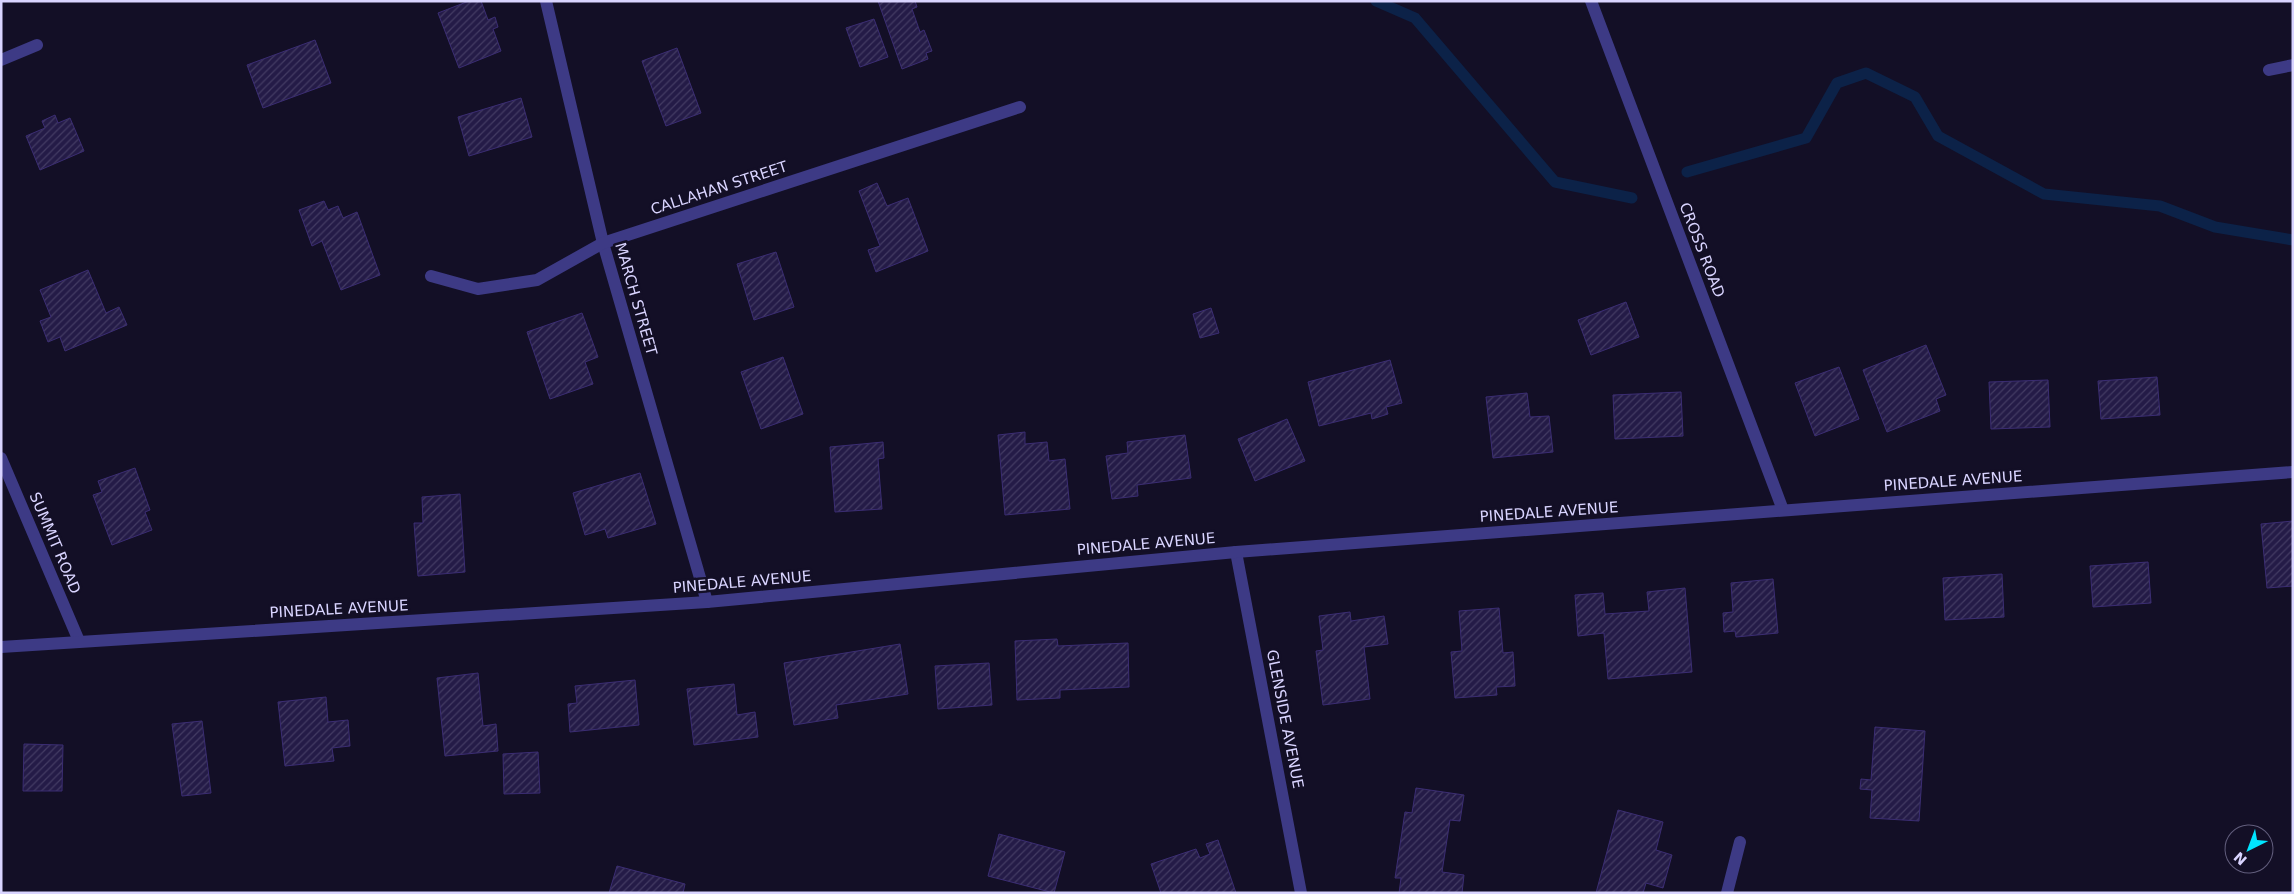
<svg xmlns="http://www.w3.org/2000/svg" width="2294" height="894" font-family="'DejaVu Sans',sans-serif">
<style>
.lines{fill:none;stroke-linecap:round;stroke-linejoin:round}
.stream{stroke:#0c2248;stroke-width:11}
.building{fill:url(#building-hatch);stroke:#3b2d73}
.minor{stroke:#3d3a85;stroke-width:12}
.labels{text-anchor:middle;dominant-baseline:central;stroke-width:5;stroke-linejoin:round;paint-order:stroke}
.street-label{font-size:15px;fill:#d9d4ff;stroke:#130f26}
</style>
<defs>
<pattern id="building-hatch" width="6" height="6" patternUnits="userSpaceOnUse" patternTransform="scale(1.25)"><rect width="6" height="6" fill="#241b47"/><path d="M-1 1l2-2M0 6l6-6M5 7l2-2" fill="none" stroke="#433b63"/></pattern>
</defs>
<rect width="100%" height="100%" fill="#130f26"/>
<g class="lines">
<g class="stream">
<path d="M 1376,1 L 1415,18 L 1555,182 L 1632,198"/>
<path d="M 1687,172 L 1806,138 L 1837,83 L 1866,73 L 1915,97 L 1938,136 L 2044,194 L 2160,206 L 2215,227 L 2293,240"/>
</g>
</g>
<g class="building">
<path d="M 469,1 L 481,1 L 488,20 L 495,17 L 498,27 L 493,29 L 501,51 L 459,68 L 438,13 Z"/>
<path d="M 878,1 L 915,1 L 917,7 L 912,9 L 920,32 L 924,30 L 932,51 L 926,53 L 928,59 L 902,69 Z"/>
<path d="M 874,19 L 888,57 L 860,67 L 846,28 Z"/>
<path d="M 315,40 L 331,83 L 263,108 L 247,65 Z"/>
<path d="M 677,48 L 701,113 L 666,126 L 642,61 Z"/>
<path d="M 521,98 L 532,137 L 469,156 L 458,117 Z"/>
<path d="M 55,115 L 58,123 L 70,118 L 84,151 L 40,170 L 26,136 L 45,128 L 42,121 Z"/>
<path d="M 877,183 L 887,206 L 908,198 L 928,251 L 876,272 L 868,250 L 880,246 L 859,191 Z"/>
<path d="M 324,201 L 328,210 L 338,206 L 343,218 L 357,212 L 380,275 L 341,290 L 322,241 L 312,246 L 299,210 Z"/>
<path d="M 776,252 L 794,307 L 754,320 L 737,264 Z"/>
<path d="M 88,270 L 106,313 L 119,307 L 127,325 L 65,351 L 60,337 L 48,342 L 40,321 L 51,317 L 40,290 Z"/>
<path d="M 1626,302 L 1639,337 L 1591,355 L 1578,320 Z"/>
<path d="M 1211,308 L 1219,333 L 1200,338 L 1193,314 Z"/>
<path d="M 582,313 L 598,357 L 585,362 L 593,384 L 550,399 L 527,332 Z"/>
<path d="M 1926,345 L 1946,395 L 1936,399 L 1940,411 L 1887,432 L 1863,370 Z"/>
<path d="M 783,357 L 803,414 L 761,429 L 741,372 Z"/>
<path d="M 1390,360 L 1402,403 L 1386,407 L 1388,414 L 1372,419 L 1371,413 L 1319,426 L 1308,382 Z"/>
<path d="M 1839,367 L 1859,419 L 1815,436 L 1795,383 Z"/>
<path d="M 2157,377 L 2160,415 L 2101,419 L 2098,381 Z"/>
<path d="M 2048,380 L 2050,427 L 1991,429 L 1989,382 Z"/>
<path d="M 1681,392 L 1683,436 L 1615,439 L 1613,395 Z"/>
<path d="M 1527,393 L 1530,417 L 1549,416 L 1553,452 L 1493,458 L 1486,397 Z"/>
<path d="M 1287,419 L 1305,461 L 1255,481 L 1238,439 Z"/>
<path d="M 1025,432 L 1025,444 L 1047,442 L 1049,461 L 1065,459 L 1070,509 L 1005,515 L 998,435 Z"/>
<path d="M 1185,435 L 1191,478 L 1137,485 L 1138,496 L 1112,499 L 1106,456 L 1128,453 L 1127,442 Z"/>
<path d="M 883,442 L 884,458 L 878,459 L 882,509 L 835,512 L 830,447 Z"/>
<path d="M 135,468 L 150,510 L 145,512 L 152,530 L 112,545 L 93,495 L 102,492 L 98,481 Z"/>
<path d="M 640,473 L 656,524 L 608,538 L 605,529 L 585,535 L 573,493 Z"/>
<path d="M 460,494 L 465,572 L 418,576 L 414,523 L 423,523 L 422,497 Z"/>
<path d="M 2293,521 L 2293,586 L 2267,588 L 2261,524 Z"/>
<path d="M 2148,562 L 2151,603 L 2093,607 L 2090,566 Z"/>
<path d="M 2002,574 L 2004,617 L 1945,620 L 1943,578 Z"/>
<path d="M 1773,579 L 1778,633 L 1736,637 L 1735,631 L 1724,632 L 1723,613 L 1733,612 L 1731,583 Z"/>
<path d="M 1685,588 L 1692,672 L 1608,679 L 1604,633 L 1578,636 L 1575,595 L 1603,593 L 1605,614 L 1649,611 L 1647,592 Z"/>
<path d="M 1499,608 L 1503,653 L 1513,652 L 1515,686 L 1496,687 L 1497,695 L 1455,698 L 1451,652 L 1462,651 L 1459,611 Z"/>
<path d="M 1350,612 L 1351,621 L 1384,616 L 1388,644 L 1364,647 L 1370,699 L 1323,705 L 1316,651 L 1323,650 L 1319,616 Z"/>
<path d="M 1057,639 L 1058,646 L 1128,643 L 1129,687 L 1060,690 L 1060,698 L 1017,700 L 1015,641 Z"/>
<path d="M 900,644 L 908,694 L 836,705 L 838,718 L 794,725 L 784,663 Z"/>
<path d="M 989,663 L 992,705 L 938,709 L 935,666 Z"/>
<path d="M 478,673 L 483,726 L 496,724 L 498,751 L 445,756 L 437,678 Z"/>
<path d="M 635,680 L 639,725 L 570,732 L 568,704 L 577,703 L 575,686 Z"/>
<path d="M 734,684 L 737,715 L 755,712 L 758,737 L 694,745 L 687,689 Z"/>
<path d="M 326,697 L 328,722 L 348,720 L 350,746 L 332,748 L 334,761 L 285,766 L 278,702 Z"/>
<path d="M 202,721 L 211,793 L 182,796 L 172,724 Z"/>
<path d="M 1875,727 L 1925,731 L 1919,821 L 1870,818 L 1872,790 L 1860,789 L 1861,779 L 1871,780 Z"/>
<path d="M 24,744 L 63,745 L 62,791 L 23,791 Z"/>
<path d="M 538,752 L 540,793 L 504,794 L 503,754 Z"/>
<path d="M 1416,788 L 1464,795 L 1460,821 L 1450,820 L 1442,872 L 1464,875 L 1462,893 L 1399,893 L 1401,878 L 1395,878 L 1405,812 L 1412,813 Z"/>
<path d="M 1618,810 L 1663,822 L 1656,850 L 1672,855 L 1663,888 L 1646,883 L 1643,893 L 1596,893 Z"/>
<path d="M 999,834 L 1065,852 L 1054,893 L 988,876 Z"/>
<path d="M 1218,840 L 1236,893 L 1161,893 L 1151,864 L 1196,849 L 1200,858 L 1210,854 L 1206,844 Z"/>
<path d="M 617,866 L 685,884 L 683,893 L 609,893 Z"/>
</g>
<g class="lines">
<g class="minor">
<path d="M 546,1 L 603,243 L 707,602"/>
<path d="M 1591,1 L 1783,510"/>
<path d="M 1,60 L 37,45"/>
<path d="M 2269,70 L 2293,65"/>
<path d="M 431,276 L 478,289 L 537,280 L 603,243 L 1020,107"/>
<path d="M 1,458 L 79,641"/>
<path d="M 1236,552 L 1301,893"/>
<path d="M 1,647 L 707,602 L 1236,552 L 2293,472"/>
<path d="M 1727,893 L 1740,842"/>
</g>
</g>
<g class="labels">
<g class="street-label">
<text transform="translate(719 188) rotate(-18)">CALLAHAN STREET</text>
<text transform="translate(1702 250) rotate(69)">CROSS ROAD</text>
<text transform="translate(636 299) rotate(74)">MARCH STREET</text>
<text transform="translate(1953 481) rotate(-4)">PINEDALE AVENUE</text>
<text transform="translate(1549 512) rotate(-4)">PINEDALE AVENUE</text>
<text transform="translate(55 543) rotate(67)">SUMMIT ROAD</text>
<text transform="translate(1146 544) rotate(-5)">PINEDALE AVENUE</text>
<text transform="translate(742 582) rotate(-5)">PINEDALE AVENUE</text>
<text transform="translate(339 609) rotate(-3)">PINEDALE AVENUE</text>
<text transform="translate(1285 719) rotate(79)">GLENSIDE AVENUE</text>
</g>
</g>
<rect width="2294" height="894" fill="none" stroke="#d9d4ff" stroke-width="5"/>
<g transform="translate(2249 849) rotate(222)"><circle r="24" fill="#130f26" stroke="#625e7d"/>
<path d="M0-4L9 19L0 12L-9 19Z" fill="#00e5ff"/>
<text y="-8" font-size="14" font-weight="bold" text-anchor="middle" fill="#d9d4ff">N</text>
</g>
</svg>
